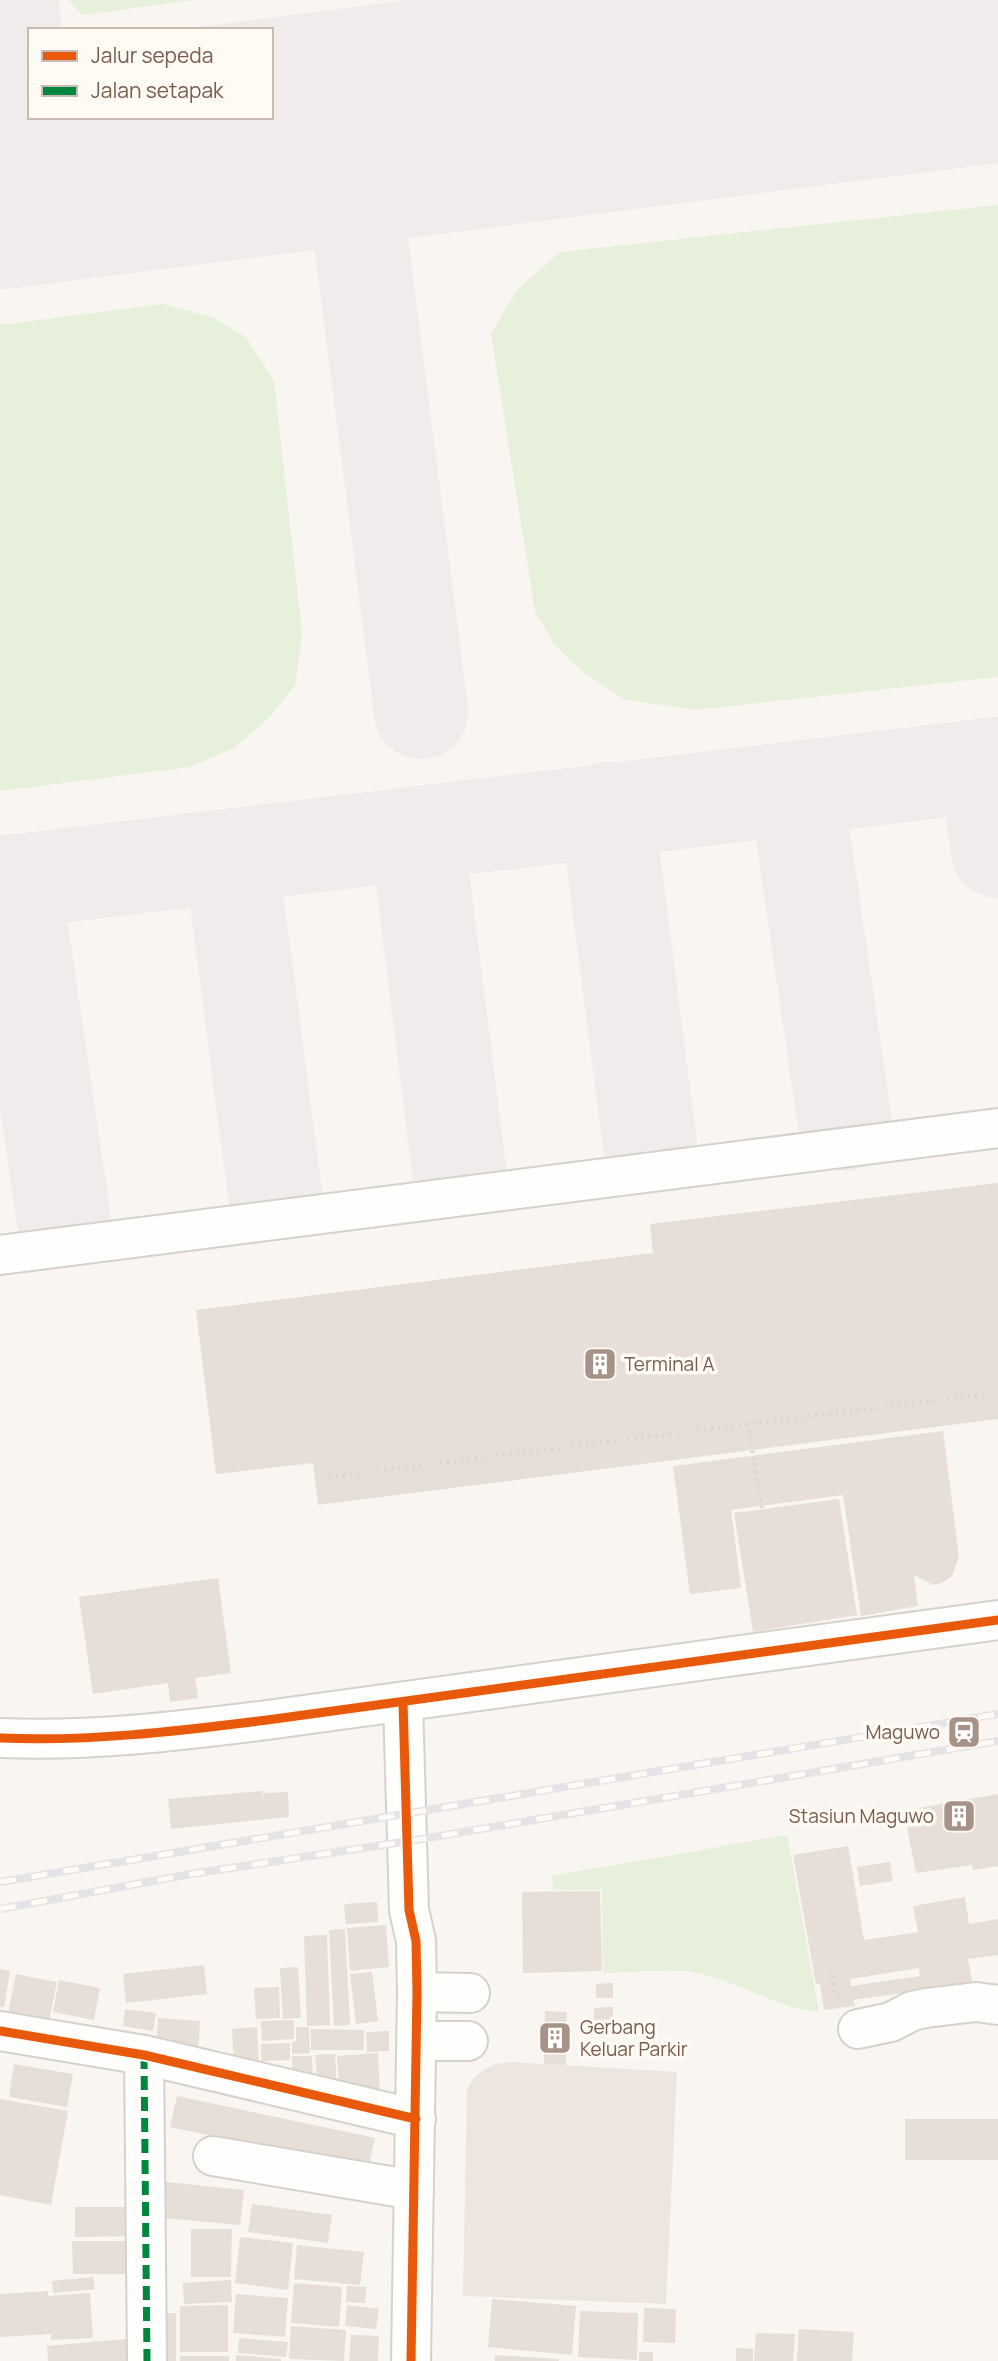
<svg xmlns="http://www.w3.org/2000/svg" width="998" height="2361" font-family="Manrope,sans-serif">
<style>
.industrial{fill:#ede5e0}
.green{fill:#e7f0db}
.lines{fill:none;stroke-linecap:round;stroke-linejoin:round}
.taxiway{stroke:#f0ecec;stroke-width:94}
.runway{stroke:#f0ecec;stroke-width:236}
.building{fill:#e6ded7;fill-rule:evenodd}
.minor-casing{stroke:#d7d1cb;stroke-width:42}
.path{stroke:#dcd5d0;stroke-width:4.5;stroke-dasharray:2 5;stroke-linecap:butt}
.minor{stroke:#fefefd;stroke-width:38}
.rail-casing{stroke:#e6e3e7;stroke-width:8}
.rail{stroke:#fffaf3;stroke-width:5;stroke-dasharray:16;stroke-linecap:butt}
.quiet{stroke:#00873e;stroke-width:7;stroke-dasharray:14 7;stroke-linecap:butt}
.cycleway-casing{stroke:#fffaf3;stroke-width:13}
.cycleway{stroke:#e8590c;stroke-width:9}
.labels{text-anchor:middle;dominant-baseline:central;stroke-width:7;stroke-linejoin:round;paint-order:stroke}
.poi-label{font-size:19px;fill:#7a5c4d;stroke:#fffaf3;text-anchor:start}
</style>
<rect width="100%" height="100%" fill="#f9f5f0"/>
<path class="industrial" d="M 510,2062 L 677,2072 L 666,2304 L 463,2296 L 467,2089 L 474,2078 L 484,2070 L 496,2064 Z"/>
<g class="green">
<path d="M 69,0 L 194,0 L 82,15 Z"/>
<path d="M 998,205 L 998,677 L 694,710 L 624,699 L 583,672 L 555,645 L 535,611 L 491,334 L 517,290 L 560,252 Z"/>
<path d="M 163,304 L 214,318 L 246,337 L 274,382 L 302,633 L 295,685 L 270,717 L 234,748 L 190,767 L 0,791 L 0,325 Z"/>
<path d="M 787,1835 L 819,2012 C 777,2008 742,1983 701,1974 C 675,1967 632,1973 603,1973 L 602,1890 L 553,1890 L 552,1876 Z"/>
</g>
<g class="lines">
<g class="taxiway">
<path d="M 47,117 C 65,140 98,147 125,156"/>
<path d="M 0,135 L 12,105 L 19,63 L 11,0"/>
<path d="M 239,139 C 271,147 310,155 332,181 C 343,194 353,224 361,240"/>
<path d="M 421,712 L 361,240 C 361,224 360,206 363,191 C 369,153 408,133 437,115"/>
<path d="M 986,765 L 998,851"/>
<path d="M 796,788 L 845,1124"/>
<path d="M 607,809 L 650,1146"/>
<path d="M 417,834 L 459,1170"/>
<path d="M 231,856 L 275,1194"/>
<path d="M 14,881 L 64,1220"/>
<path d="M 0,883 L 998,764"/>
</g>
<path class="runway" d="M 0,171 L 998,44"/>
</g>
<g class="building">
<path d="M 998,1183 L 998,1419 L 318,1505 L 313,1463 L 216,1474 L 196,1310 L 653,1253 L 650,1224 Z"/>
<path d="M 943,1431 L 959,1557 L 952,1576 L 942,1583 L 933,1585 L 914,1575 L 918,1606 L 861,1616 L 843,1495 L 731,1510 L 741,1588 L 690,1594 L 673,1466 Z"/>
<path d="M 839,1499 L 857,1615 L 753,1632 L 734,1513 Z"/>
<path d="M 218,1578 L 231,1673 L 195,1678 L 198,1698 L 170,1702 L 168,1683 L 93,1694 L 79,1597 Z"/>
<path d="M 262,1791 L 263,1806 L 263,1793 L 288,1792 L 289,1817 L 171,1829 L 168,1799 Z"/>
<path d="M 998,1794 L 998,1866 L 973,1870 L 972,1865 L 916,1873 L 907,1827 L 922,1825 L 919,1808 Z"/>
<path d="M 848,1846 L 864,1940 L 918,1932 L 913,1906 L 965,1897 L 969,1924 L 998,1919 L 998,1955 L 968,1959 L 973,1986 L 923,1990 L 853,2000 L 855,2006 L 824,2010 L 820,1984 L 816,1984 L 793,1855 ZM 919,1968 L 920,1976 L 851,1986 L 850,1979 Z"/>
<path d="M 890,1862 L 893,1881 L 860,1886 L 857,1867 Z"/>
<path d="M 600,1891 L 602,1971 L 523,1973 L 522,1892 Z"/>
<path d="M 377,1902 L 378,1922 L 346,1924 L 344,1904 Z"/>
<path d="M 386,1925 L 389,1967 L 350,1971 L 347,1928 Z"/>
<path d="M 345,1929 L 350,2025 L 334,2026 L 329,1930 Z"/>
<path d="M 327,1935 L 330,2025 L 307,2026 L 304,1936 Z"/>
<path d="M 204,1965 L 207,1994 L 126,2003 L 123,1974 Z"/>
<path d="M 298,1967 L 301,2018 L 283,2019 L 280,1968 Z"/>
<path d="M 0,1969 L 10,1971 L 4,2007 L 0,2007 Z"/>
<path d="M 372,1972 L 378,2021 L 356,2024 L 350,1974 Z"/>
<path d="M 16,1974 L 57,1982 L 49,2020 L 8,2013 Z"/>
<path d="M 59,1980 L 100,1988 L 94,2020 L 53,2012 Z"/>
<path d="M 613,1983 L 613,1998 L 596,1998 L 596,1984 Z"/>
<path d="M 279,1987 L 280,2018 L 256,2019 L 254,1988 Z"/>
<path d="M 613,2007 L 613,2024 L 594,2024 L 594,2008 Z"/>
<path d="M 125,2009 L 156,2013 L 153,2031 L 123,2026 Z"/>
<path d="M 545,2011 L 567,2012 L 566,2065 L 544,2064 Z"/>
<path d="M 158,2018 L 200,2021 L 198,2055 L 156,2053 Z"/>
<path d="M 294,2020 L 294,2039 L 262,2041 L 261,2021 Z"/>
<path d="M 257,2027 L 259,2065 L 234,2067 L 232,2029 Z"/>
<path d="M 296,2027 L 309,2027 L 310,2053 L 292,2054 L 292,2042 L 296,2041 Z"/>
<path d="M 311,2029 L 364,2030 L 364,2050 L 311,2050 Z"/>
<path d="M 389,2031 L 389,2051 L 367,2052 L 366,2032 Z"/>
<path d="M 290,2043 L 290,2060 L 261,2061 L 261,2044 Z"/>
<path d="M 378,2053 L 380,2098 L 340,2101 L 337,2056 Z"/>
<path d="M 335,2054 L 337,2089 L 318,2090 L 315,2055 Z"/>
<path d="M 292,2056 L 312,2056 L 313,2087 L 293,2088 Z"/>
<path d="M 14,2064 L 73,2074 L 67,2107 L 9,2097 Z"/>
<path d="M 177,2096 L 375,2138 L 368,2169 L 170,2127 Z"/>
<path d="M 0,2099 L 68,2111 L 51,2205 L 0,2195 Z"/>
<rect x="905" y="2119" width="93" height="41"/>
<path d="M 156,2181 L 244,2190 L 240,2225 L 153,2217 Z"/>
<path d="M 252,2204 L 332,2215 L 328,2243 L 248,2232 Z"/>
<path d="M 75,2207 L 141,2207 L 141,2236 L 75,2237 Z"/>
<path d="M 191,2229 L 232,2229 L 231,2277 L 191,2277 Z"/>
<path d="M 240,2237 L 293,2243 L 288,2290 L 235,2283 Z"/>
<path d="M 72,2241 L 144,2241 L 144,2274 L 73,2274 Z"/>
<path d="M 297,2245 L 364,2252 L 360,2285 L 294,2279 Z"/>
<path d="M 93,2277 L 95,2289 L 53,2293 L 52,2281 Z"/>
<path d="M 231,2280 L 232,2302 L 184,2304 L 183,2283 Z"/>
<path d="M 294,2283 L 342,2287 L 339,2327 L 291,2323 Z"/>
<path d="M 347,2286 L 366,2287 L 365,2303 L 346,2302 Z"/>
<path d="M 48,2291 L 48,2296 L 90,2293 L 93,2338 L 51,2340 L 51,2334 L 0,2337 L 0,2294 Z"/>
<path d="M 236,2294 L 288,2298 L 285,2337 L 233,2333 Z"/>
<path d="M 492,2299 L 576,2306 L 572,2355 L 488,2347 Z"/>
<path d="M 228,2305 L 228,2352 L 180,2352 L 180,2306 Z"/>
<path d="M 347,2305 L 379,2309 L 376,2329 L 345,2326 Z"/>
<path d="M 644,2308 L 676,2309 L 675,2343 L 643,2342 Z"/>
<path d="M 580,2311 L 638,2313 L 637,2360 L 578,2357 Z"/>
<rect x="149" y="2313" width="27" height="48"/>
<path d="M 291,2326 L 346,2330 L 344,2361 L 289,2359 Z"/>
<path d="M 799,2329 L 854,2332 L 852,2361 L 797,2361 Z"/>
<path d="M 756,2333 L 795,2334 L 793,2361 L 754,2361 Z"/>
<path d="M 351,2335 L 379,2336 L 378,2361 L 349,2361 Z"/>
<path d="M 137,2338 L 139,2361 L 48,2361 L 47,2346 Z"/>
<path d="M 239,2338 L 288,2342 L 286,2357 L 238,2353 Z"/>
<path d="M 736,2348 L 753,2349 L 753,2361 L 736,2361 Z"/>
<rect x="639" y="2352" width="14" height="9"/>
<path d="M 236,2355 L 281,2359 L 281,2361 L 236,2361 Z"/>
<path d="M 495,2355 L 559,2359 L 559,2361 L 495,2361 Z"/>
<rect x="180" y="2356" width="49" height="5"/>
</g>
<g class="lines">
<defs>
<g id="minor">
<path d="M 0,1255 L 998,1128"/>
<path d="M 403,1702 L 409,1910 L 416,1941 L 417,1992 L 411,2361"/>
<path d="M 0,1738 C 89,1742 179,1731 267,1720 L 998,1620"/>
<path d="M 417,1992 L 470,1993"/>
<path d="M 858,2029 L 891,2022 L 912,2011 L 926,2008 L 976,2002 L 998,2005"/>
<path d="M 0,2031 L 144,2055 L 416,2119"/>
<path d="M 417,2041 L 468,2041"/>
<path d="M 144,2055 L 147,2361"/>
<path d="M 213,2156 L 414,2190"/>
</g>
</defs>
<use href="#minor" class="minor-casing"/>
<g class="path">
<path d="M 748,1423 L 763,1514"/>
<path d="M 329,1477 L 987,1394"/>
<path d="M 831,1969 L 835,1995 L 842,1994"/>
</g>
<use href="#minor" class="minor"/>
<defs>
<g id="rail">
<path d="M 0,1882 L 998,1714"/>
<path d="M 0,1909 L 191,1874 L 422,1839 L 998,1741"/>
</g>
</defs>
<use href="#rail" class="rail-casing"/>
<use href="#rail" class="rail"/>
<path class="quiet" d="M 144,2055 L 147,2361"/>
<defs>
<g id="cycleway">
<path d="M 403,1702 L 409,1910 L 416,1941 L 417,1992 L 411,2361"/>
<path d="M 0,1738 C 89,1742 179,1731 267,1720 L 998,1620"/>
<path d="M 0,2031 L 144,2055 L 416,2119"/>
</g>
</defs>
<use href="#cycleway" class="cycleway-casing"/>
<use href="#cycleway" class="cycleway"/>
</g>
<defs>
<symbol id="building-square" viewBox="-11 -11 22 22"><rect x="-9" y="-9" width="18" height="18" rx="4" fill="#a69286" stroke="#fffaf3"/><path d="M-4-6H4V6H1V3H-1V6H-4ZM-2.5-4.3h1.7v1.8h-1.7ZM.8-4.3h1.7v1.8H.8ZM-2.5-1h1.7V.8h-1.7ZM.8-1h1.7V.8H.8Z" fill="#fff"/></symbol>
<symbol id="station-square" viewBox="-11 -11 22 22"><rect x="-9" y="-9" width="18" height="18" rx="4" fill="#a69286" stroke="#fffaf3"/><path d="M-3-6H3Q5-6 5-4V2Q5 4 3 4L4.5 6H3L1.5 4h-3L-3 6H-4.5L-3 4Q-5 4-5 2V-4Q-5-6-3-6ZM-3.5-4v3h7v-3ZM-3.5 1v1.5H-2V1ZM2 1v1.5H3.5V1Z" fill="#fff"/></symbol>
</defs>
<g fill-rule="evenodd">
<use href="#building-square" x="581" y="1345" width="38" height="38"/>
<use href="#station-square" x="945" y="1713" width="38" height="38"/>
<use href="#building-square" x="940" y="1797" width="38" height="38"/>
<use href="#building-square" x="536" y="2019" width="38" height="38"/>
</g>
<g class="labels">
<g class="poi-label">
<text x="624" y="1364">Terminal A</text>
<text x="940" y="1732" text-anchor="end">Maguwo</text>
<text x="934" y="1816" text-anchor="end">Stasiun Maguwo</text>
<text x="580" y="2027">Gerbang<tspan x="580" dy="22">Keluar Parkir</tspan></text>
</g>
</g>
<rect x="28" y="28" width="245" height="91" fill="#fffaf3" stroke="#cabbb1" stroke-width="2"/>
<rect x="42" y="51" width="35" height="10" fill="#e8590c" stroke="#cabbb1" stroke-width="2"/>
<text x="91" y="63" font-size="21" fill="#7a5c4d">Jalur sepeda</text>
<rect x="42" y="86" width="35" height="10" fill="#00873e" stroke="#cabbb1" stroke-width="2"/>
<text x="91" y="98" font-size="21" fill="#7a5c4d">Jalan setapak</text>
</svg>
